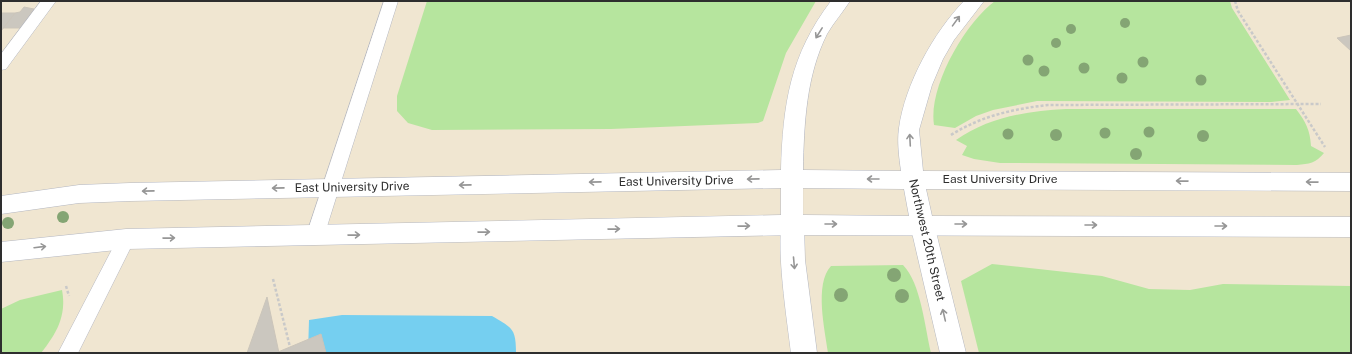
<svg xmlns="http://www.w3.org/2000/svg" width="1352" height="354" font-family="'Public Sans',sans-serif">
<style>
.education{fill:#f0e6d1}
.green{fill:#b6e59e}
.water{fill:#75cff0}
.building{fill:#cbc7bf;stroke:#cbc5ba}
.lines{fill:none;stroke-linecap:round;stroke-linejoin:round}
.lane-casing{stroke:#b4b7c1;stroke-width:1}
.street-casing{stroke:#b4b7c1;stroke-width:1}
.secondary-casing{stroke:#b4b7c1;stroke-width:1}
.path{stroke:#c9c9c9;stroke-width:2.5;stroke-dasharray:3 2;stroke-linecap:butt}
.lane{fill:#fff;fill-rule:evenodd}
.street{fill:#fff;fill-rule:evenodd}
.secondary{fill:#fff;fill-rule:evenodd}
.tree{fill:#84a574}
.oneway{stroke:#969696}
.labels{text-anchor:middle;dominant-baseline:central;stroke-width:3;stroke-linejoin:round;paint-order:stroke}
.street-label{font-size:12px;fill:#2e2e2e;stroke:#fff}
</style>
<rect width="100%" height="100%" fill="#efe9e1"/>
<rect class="education" x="1" y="1" width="1350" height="352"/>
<g class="green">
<path d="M 427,1 L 816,1 L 786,53 L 763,121 L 758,123 L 611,129 L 432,130 L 408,123 L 397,111 L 397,96 Z"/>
<path d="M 995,1 L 1230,1 L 1232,8 L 1290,100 L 1271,102 L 1037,101 L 993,110 L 976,116 L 955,128 L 934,125 C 928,87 965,23 995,1 Z"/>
<path d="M 1066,109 L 1296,109 C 1306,122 1310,130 1311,146 L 1324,153 C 1316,163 1309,164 1297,165 L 1000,163 L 974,159 L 962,155 L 967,146 L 956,140 C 989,117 1027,111 1066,109 Z"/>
<path d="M 992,264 L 1102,276 L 1149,289 L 1190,290 L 1223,284 L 1351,286 L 1351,353 L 979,353 L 961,281 Z"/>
<path d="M 903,265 C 921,283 925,328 931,353 L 828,353 C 825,330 814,284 831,266 Z"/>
<path d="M 62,290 C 67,316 56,334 41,353 L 1,353 L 1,309 L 20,300 Z"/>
</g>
<path class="water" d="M 342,315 L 492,316 C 512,328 516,328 516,353 L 308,353 L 309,320 Z"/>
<g class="building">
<path d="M 24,7 L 34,9 L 21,28 L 3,28 L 15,13 L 20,12 Z"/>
<path d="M 1,13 L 15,13 L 1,31 Z"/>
<path d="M 1351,35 L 1351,51 L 1337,38 Z"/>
<path d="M 267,297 L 279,353 L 247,353 Z"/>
<path d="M 321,334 L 326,353 L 279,353 L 278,352 Z"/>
</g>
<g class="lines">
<defs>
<g id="lane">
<path d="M 41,1 L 56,1 L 6,69 L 1,70 L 1,54 Z"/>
<path d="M 384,1 L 398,1 L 324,236 L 321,241 L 315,244 L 309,241 L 306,236 Z"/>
<path d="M 126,231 L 132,234 L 135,239 L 78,353 L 58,353 L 120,234 Z"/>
</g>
<g id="street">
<path d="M 922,214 L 930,217 L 934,224 L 966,353 L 940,353 L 910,224 L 914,217 Z"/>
<path d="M 792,215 L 800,218 L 804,225 L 805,260 L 817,353 L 791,353 C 788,326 774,239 784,218 Z"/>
</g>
<path id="secondary" d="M 831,1 L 850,1 C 843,12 834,22 827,34 C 806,76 804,124 803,170 L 901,171 C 899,157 897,141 899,128 C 905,84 934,32 964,1 L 984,1 L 954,40 L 943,59 L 932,85 L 919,130 L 923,171 L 1351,173 L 1351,191 L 926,189 L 932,216 L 1351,217 L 1351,237 L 792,235 L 126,249 L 1,262 L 1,242 L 126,229 L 781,215 L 781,188 L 130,201 L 79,203 L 1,214 L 1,196 L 79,185 L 130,183 L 781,170 C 783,104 790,55 831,1 ZM 803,188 L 904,189 L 909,216 L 803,215 Z"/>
</defs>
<use href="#lane" class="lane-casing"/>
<use href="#street" class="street-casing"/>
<use href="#secondary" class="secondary-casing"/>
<g class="path">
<path d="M 1235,1 L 1238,11 L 1325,147"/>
<path d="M 951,135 C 981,116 1013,109 1048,105 L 1321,104"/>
<path d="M 273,279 L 290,347"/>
<path d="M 66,286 L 69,296"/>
</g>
<use href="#lane" class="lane"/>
<use href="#street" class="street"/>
<use href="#secondary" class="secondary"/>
</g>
<g class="tree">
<circle cx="1125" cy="23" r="5"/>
<circle cx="1071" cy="29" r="5"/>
<circle cx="1056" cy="43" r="5"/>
<circle cx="1028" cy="60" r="5.5"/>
<circle cx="1143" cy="62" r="5.5"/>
<circle cx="1084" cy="68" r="5.5"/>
<circle cx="1044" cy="71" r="5.5"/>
<circle cx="1122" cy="78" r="5.5"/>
<circle cx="1201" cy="80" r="5.5"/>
<circle cx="1149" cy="132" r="5.5"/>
<circle cx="1105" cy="133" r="5.5"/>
<circle cx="1008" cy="134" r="5.5"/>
<circle cx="1056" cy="135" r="6"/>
<circle cx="1203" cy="136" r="6"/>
<circle cx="1136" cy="154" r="6"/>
<circle cx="63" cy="217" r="6"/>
<circle cx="8" cy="223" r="6"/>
<circle cx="894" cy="275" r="7"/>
<circle cx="841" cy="295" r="7"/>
<circle cx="902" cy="296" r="7"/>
</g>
<defs><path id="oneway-shaft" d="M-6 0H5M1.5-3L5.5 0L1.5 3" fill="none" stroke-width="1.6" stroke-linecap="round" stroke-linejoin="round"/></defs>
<g class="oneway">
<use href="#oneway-shaft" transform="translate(956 21) rotate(-54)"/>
<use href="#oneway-shaft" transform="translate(819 33) rotate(122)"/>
<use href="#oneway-shaft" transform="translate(910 140) rotate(-93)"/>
<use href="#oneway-shaft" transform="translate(753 179) rotate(179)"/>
<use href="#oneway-shaft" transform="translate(873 179) rotate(180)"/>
<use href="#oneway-shaft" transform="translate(1182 181) rotate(-179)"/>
<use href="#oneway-shaft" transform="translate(595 182) rotate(179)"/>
<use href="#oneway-shaft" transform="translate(1312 182) rotate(-179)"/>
<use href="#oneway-shaft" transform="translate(465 185) rotate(179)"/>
<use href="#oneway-shaft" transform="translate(278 188) rotate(179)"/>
<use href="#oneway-shaft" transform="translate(148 191) rotate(179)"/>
<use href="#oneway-shaft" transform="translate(831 224)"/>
<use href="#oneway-shaft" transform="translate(961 224)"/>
<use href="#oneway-shaft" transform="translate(1091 225)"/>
<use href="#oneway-shaft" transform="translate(744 226) rotate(-1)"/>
<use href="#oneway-shaft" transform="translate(1221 226)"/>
<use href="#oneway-shaft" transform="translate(614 229) rotate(-1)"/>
<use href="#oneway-shaft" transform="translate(484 232) rotate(-1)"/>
<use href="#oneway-shaft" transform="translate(354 235) rotate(-1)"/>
<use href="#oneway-shaft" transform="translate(169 238) rotate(-1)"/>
<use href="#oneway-shaft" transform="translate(40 247) rotate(-7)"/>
<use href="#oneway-shaft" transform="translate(794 263) rotate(85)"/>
<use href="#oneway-shaft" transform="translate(944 315) rotate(-103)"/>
</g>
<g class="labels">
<g class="street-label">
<text x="1000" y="179">East University Drive</text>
<text transform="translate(676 181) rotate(-1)">East University Drive</text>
<text transform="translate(352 187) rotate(-1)">East University Drive</text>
<text transform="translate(927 240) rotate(77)">Northwest 20th Street</text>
</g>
</g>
<rect width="1352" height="354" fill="none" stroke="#2e2e2e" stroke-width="4"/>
</svg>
